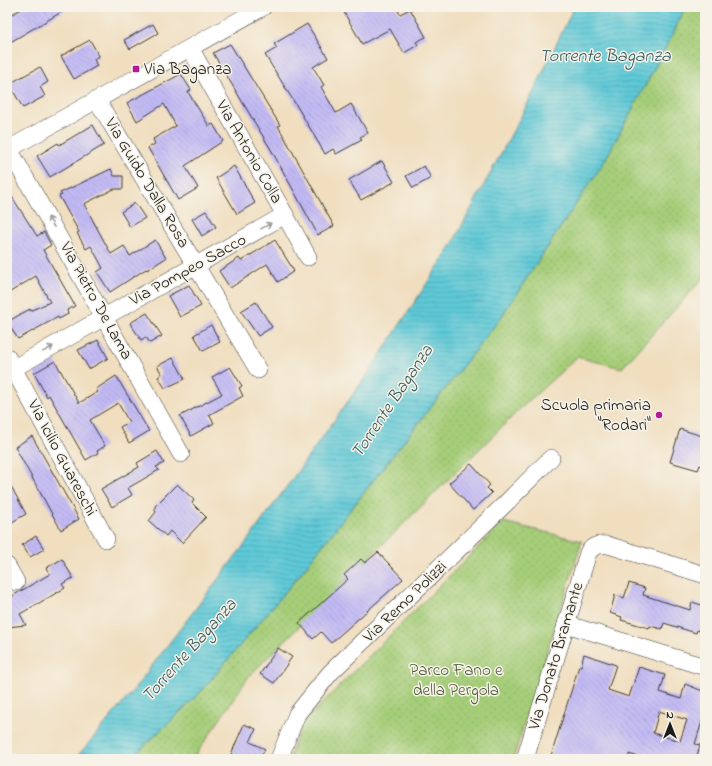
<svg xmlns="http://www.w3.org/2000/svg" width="712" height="766" font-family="'Indie Flower',sans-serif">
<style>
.grass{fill:url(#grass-dots);stroke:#61754a}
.water{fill:url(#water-rules);stroke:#3d727a}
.building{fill:url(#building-back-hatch);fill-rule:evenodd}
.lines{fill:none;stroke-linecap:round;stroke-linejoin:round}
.minor-casing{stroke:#3c3934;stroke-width:18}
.minor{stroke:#fff;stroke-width:17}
.oneway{stroke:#999}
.poi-dot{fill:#b5179e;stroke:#f7f3e8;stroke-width:1.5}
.labels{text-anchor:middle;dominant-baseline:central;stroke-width:3;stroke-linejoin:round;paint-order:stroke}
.poi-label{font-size:17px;fill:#1c1c1c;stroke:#f7f3e8;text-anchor:start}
.street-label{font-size:17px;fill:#1c1c1c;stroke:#f7f3e8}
.park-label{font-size:17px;fill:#4c5a3d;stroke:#f7f3e8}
.water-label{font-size:18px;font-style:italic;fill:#33595d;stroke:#f7f3e8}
</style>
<defs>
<pattern id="grass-dots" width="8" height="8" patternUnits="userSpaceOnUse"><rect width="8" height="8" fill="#a6ce79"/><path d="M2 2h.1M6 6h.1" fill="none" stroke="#8eb068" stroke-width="1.8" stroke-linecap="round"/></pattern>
<pattern id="water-rules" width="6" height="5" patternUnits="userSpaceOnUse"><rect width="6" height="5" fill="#5ec9d7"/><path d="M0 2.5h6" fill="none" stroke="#51acb8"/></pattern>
<pattern id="building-back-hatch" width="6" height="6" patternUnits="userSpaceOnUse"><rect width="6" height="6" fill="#c2baf4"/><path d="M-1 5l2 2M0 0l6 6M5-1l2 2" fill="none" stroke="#a69fd1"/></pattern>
</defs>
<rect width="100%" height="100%" fill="#f7f3e8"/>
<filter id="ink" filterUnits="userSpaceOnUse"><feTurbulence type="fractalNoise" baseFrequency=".025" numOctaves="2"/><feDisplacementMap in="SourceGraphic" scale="8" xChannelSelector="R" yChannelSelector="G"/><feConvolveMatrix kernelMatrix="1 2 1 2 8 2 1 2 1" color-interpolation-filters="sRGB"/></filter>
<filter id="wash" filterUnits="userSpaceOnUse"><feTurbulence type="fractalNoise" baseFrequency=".012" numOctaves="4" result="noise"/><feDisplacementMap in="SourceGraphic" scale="16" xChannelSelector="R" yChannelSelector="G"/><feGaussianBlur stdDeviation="0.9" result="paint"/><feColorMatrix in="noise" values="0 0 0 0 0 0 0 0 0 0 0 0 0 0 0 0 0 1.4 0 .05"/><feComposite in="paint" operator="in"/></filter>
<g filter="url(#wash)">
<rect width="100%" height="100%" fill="#f0debf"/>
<g class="grass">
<path d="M 685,7 L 705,7 L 705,276 L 622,368 L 577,357 L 520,409 L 249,676 L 193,759 L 130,759 L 197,696 L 297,578 L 499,320 L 604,162 L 675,30 Z"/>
<path d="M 503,522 L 582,541 L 513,759 L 289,759 L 302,723 Z"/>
</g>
<path class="water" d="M 574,7 L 685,7 L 675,30 L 604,162 L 499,320 L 297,578 L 197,696 L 130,759 L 75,759 L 128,697 L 251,536 L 367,375 L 450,248 L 527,105 Z"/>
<g id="blocks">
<g class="building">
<path d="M 25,7 L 70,7 L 7,44 L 7,17 Z"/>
<path d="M 341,7 L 396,7 L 400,14 L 410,9 L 426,37 L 416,42 L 418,45 L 404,53 L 390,29 L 362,44 Z"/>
<path d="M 153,24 L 158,33 L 130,49 L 124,40 Z"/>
<path d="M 307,24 L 328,58 L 313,67 L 324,85 L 321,87 L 336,113 L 351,104 L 368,133 L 360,137 L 362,140 L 336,154 L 333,149 L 325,154 L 298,108 L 265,55 L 277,48 L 274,44 Z"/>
<path d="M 90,40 L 99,56 L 94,59 L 97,66 L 74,79 L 61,56 Z"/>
<path d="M 230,44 L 280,125 L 278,126 L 334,226 L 318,235 L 273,153 L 213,53 Z"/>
<path d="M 40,67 L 48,82 L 40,87 L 45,96 L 23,108 L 9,84 Z"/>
<path d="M 181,74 L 191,90 L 188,92 L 209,126 L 213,124 L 223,141 L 185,166 L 198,188 L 178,200 L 148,148 L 155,144 L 153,139 L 176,126 L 164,104 L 137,121 L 127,103 Z"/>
<path d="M 93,125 L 104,145 L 50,177 L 37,156 L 58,143 L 59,145 Z"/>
<path d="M 382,161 L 394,182 L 361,200 L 349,180 Z"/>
<path d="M 234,166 L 255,203 L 237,214 L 216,178 Z"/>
<path d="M 424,166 L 431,178 L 413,188 L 406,176 Z"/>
<path d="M 111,169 L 114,176 L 123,176 L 123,189 L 114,189 L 84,204 L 111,254 L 124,246 L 130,256 L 155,240 L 166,258 L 147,270 L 146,269 L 110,292 L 97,272 L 103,268 L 91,246 L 86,249 L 77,233 L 79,232 L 59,196 L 62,195 L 60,193 Z"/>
<path d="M 7,189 L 37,236 L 44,232 L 51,245 L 43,250 L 75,306 L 67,310 L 68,314 L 59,319 L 58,317 L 18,339 L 7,322 L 30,309 L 30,311 L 50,302 L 36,276 L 7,294 Z"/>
<path d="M 135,203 L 145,218 L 130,227 L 121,212 Z"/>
<path d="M 206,211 L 216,227 L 202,236 L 192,219 Z"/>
<path d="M 275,240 L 294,271 L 278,282 L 267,264 L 230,288 L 219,271 L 239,258 L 241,261 Z"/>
<path d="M 189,285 L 201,306 L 180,317 L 168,296 Z"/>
<path d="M 256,302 L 272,327 L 258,336 L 241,311 Z"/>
<path d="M 147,313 L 162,336 L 150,343 L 146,337 L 141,340 L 130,323 Z"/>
<path d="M 211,325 L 220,342 L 203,351 L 194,335 Z"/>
<path d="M 98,340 L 108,358 L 89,369 L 78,350 Z"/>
<path d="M 173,358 L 185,379 L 165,388 L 158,377 L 162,374 L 157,366 Z"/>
<path d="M 55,361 L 79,403 L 98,392 L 96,389 L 116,376 L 149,431 L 129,443 L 120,427 L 129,422 L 118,403 L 90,420 L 105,446 L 97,451 L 98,453 L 86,460 L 49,395 L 47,397 L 34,373 Z"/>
<path d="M 230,367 L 242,386 L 239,388 L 243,396 L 209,415 L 214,423 L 191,436 L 180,416 L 222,394 L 212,377 Z"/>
<path d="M 680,429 L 705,437 L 705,467 L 700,465 L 698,470 L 670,462 Z"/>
<path d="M 32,436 L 79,519 L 61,530 L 15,447 Z"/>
<path d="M 157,451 L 164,463 L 156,467 L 159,470 L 128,488 L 132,495 L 112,507 L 101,489 L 139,467 L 137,463 Z"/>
<path d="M 471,464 L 490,485 L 487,488 L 492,493 L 473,510 L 449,483 Z"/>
<path d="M 7,479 L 26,514 L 7,525 Z"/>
<path d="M 177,484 L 194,500 L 192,503 L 206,517 L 182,543 L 170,531 L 166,536 L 149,521 L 156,512 L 155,510 L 155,506 Z"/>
<path d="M 36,536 L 44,549 L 30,557 L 22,545 Z"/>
<path d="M 378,552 L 403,579 L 331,643 L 321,632 L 313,639 L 299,623 L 348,579 L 344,575 L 361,559 L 365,563 Z"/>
<path d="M 62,559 L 73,578 L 62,584 L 65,588 L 20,614 L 26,625 L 7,627 L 7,599 L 50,574 L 46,568 Z"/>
<path d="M 629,583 L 645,588 L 643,595 L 690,610 L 692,602 L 705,606 L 705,633 L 697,630 L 696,633 L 664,623 L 662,629 L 650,626 L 649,628 L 621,620 L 622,617 L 610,613 L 615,595 L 624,598 Z"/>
<path d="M 278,648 L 292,657 L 274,683 L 260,674 Z"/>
<path d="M 584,654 L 616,665 L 608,690 L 629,697 L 639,667 L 665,675 L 660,692 L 681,699 L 685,684 L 705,692 L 705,712 L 695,744 L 700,745 L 696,759 L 645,759 L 629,754 L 629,759 L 550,759 L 579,666 L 581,666 ZM 659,711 L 687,720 L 680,741 L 653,733 Z"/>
<path d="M 244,724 L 256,729 L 250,742 L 265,749 L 260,759 L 229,759 Z"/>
</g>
</g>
</g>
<g filter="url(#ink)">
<use href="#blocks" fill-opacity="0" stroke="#3c3934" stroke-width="1"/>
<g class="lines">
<defs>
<g id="minor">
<path d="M 190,48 L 285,215 L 308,257"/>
<path d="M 97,100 L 258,370"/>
<path d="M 9,149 L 181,454"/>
<path d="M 7,150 L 263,7"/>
<path d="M 7,357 L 106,539"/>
<path d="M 7,372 L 285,215"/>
<path d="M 7,566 L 16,582"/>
<path d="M 566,624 L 705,667"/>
<path d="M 279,759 L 297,714 L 330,673 L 505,504 L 551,458"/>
<path d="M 525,759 L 588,553 C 593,545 599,544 608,545 L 705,575"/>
</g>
</defs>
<use href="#minor" class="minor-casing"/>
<use href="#minor" class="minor"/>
</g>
<defs><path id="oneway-shaft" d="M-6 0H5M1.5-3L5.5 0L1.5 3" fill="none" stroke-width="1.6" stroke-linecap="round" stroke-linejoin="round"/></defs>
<g class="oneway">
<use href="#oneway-shaft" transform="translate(51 222) rotate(-120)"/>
<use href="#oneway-shaft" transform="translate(266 226) rotate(-29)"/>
<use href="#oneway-shaft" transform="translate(48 349) rotate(-29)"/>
</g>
</g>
<g class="poi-dot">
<rect x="132" y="65" width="8" height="8" rx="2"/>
<circle cx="659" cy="415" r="4"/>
</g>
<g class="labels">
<g class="poi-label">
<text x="144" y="69">Via Baganza</text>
<text x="651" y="405" text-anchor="end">Scuola primaria<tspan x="651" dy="20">"Rodari"</tspan></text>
</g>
<g class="street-label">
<text transform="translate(249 152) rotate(60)">Via Antonio Colla</text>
<text transform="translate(147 183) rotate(59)">Via Guido Dalla Rosa</text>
<text transform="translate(188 270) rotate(-29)">Via Pompeo Sacco</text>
<text transform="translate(96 301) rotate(61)">Via Pietro De Lama</text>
<text transform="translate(62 458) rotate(62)">Via Icilio Guareschi</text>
<text transform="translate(405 602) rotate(-44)">Via Remo Polizzi</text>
<text transform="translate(556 656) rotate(-73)">Via Donato Bramante</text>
</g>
<g class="park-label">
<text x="456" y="670">Parco Fano e<tspan x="456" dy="20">della Pergola</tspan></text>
</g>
<g class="water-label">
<text x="605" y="57">Torrente Baganza</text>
<text transform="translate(393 402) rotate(-56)">Torrente Baganza</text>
<text transform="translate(190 651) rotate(-48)">Torrente Baganza</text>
</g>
</g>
<rect width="712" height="766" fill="none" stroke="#f7f3e8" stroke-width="24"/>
<g transform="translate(670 724)" stroke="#f7f3e8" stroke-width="3" paint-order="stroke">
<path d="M0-3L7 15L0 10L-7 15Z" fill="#1c1c1c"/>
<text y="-6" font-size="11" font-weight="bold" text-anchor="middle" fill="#1c1c1c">N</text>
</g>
</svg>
